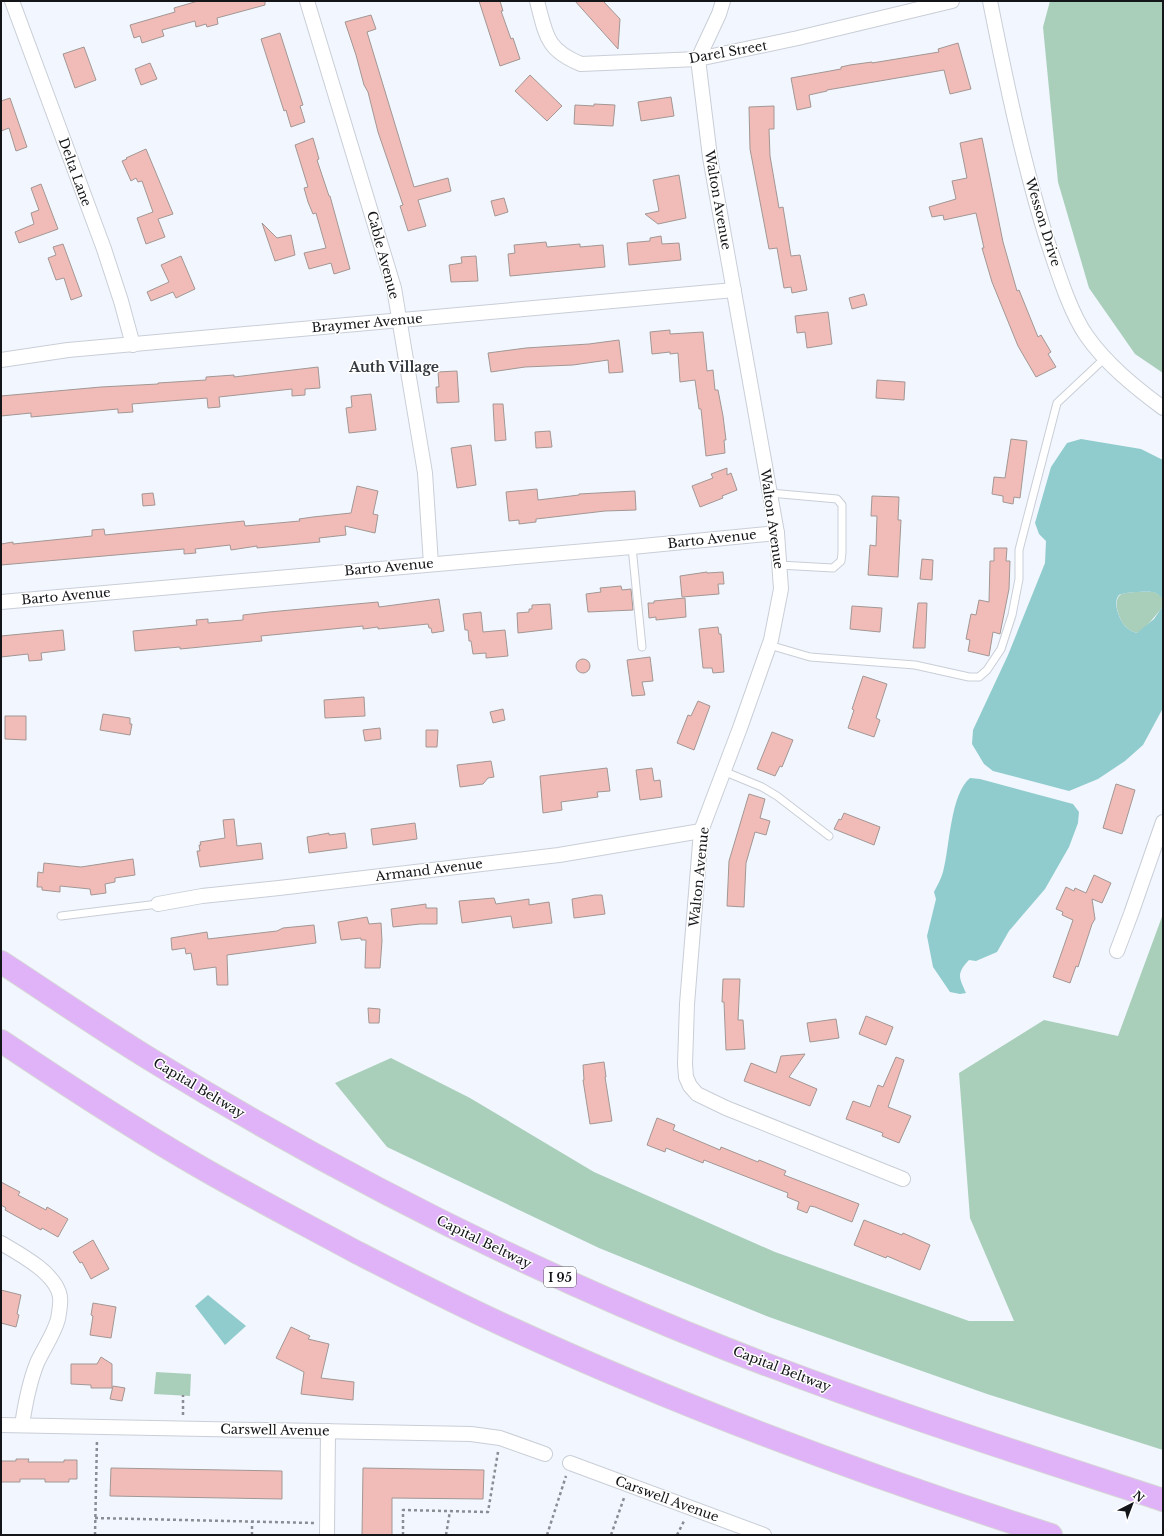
<svg xmlns="http://www.w3.org/2000/svg" width="1164" height="1536" font-family="'Libre Baskerville',serif">
<style>
.green{fill:#a9cfbb}
.water{fill:#90ccce}
.building{fill:#f1bcb7;stroke:#a29795}
.lines{fill:none;stroke-linecap:round;stroke-linejoin:round}
.service-casing{stroke:#c9ced7;stroke-width:9}
.minor-casing{stroke:#c9ced7;stroke-width:16}
.motorway-casing{stroke:#d5d5d5;stroke-width:24}
.path{stroke:#8a8d93;stroke-width:2.5;stroke-dasharray:3 3;stroke-linecap:butt}
.service{stroke:#fff;stroke-width:7}
.minor{stroke:#fff;stroke-width:14}
.motorway{stroke:#e0b3f9;stroke-width:22}
.labels{text-anchor:middle;dominant-baseline:central;stroke-width:3;stroke-linejoin:round;paint-order:stroke}
.shield{fill:#fff;stroke:#5a5b5d;stroke-width:1}
.shield-label{font-size:12px;font-weight:bold;fill:#131518}
.street-label{font-size:13px;fill:#131518;stroke:#fff}
.neighbourhood-label{font-size:14px;font-weight:bold;fill:#34383f;stroke:#fff}
</style>
<rect width="100%" height="100%" fill="#f2f6fe"/>
<g class="green">
<path d="M 1050,1 L 1163,1 L 1163,373 L 1135,354 L 1089,288 L 1058,182 L 1043,27 Z"/>
<path d="M 1154,592 L 1162,596 L 1162,608 L 1144,629 L 1137,633 C 1133,632 1129,630 1126,627 C 1120,621 1112,602 1120,595 C 1124,591 1147,592 1154,592 Z"/>
<path d="M 1163,914 L 1163,1450 L 987,1394 L 769,1317 L 599,1248 L 387,1147 L 335,1083 L 391,1058 L 470,1098 L 594,1172 L 775,1252 L 969,1321 L 1014,1321 L 970,1218 L 959,1073 L 1044,1020 L 1118,1036 Z"/>
<path d="M 156,1372 L 191,1374 L 190,1396 L 154,1394 Z"/>
</g>
<g class="water">
<path d="M 1081,439 L 1141,449 L 1163,460 L 1163,599 C 1161,596 1157,593 1153,592 C 1147,591 1123,592 1119,595 C 1112,603 1120,621 1126,627 C 1129,630 1133,632 1137,633 L 1154,619 L 1163,606 L 1163,708 L 1143,745 L 1125,761 L 1098,779 L 1069,791 L 993,771 L 984,764 L 972,744 L 973,730 L 1008,655 L 1045,563 L 1046,541 L 1039,534 L 1035,523 L 1051,467 L 1067,443 Z"/>
<path d="M 970,778 L 980,779 L 1073,804 L 1079,812 L 1078,823 L 1069,847 L 1045,889 L 1009,931 L 997,952 L 976,961 L 969,960 C 956,974 959,977 966,993 L 960,994 L 950,992 L 933,967 L 927,936 L 936,899 L 934,892 C 937,886 941,879 943,872 C 950,846 950,795 970,778 Z"/>
<path d="M 208,1295 L 246,1326 L 225,1345 L 195,1306 Z"/>
</g>
<g class="building">
<path d="M 198,1 L 265,1 L 265,5 L 217,18 L 218,24 L 207,27 L 206,24 L 196,27 L 195,21 L 162,30 L 164,36 L 142,43 L 140,36 L 134,38 L 130,25 L 175,12 L 174,8 Z"/>
<path d="M 479,1 L 500,1 L 503,11 L 501,11 L 511,39 L 513,38 L 520,59 L 500,66 Z"/>
<path d="M 575,1 L 603,1 L 620,19 L 618,49 Z"/>
<path d="M 371,15 L 376,29 L 367,32 L 414,187 L 448,178 L 451,191 L 418,200 L 426,226 L 408,231 L 400,206 L 403,205 L 378,132 L 368,92 L 364,85 L 356,55 L 345,22 Z"/>
<path d="M 280,33 L 303,105 L 300,106 L 305,122 L 291,127 L 286,110 L 284,111 L 261,39 Z"/>
<path d="M 958,43 L 971,89 L 950,94 L 944,70 L 827,90 L 827,91 L 809,95 L 811,107 L 797,110 L 791,78 L 841,69 L 841,67 L 850,65 L 872,62 L 872,63 L 939,52 L 938,49 Z"/>
<path d="M 84,47 L 96,80 L 75,88 L 63,54 Z"/>
<path d="M 150,63 L 157,79 L 141,85 L 135,69 Z"/>
<path d="M 530,75 L 562,106 L 547,121 L 515,91 Z"/>
<path d="M 671,97 L 674,116 L 641,121 L 638,102 Z"/>
<path d="M 10,98 L 27,147 L 16,151 L 9,128 L 1,131 L 1,101 Z"/>
<path d="M 594,104 L 615,105 L 613,126 L 574,124 L 575,105 L 594,106 Z"/>
<path d="M 774,106 L 774,129 L 769,129 L 770,156 L 779,208 L 783,207 L 791,256 L 800,255 L 807,290 L 792,293 L 791,287 L 784,288 L 777,248 L 769,249 L 750,149 L 749,107 Z"/>
<path d="M 313,138 L 319,159 L 317,160 L 329,196 L 330,196 L 350,269 L 334,274 L 331,263 L 309,269 L 304,253 L 326,248 L 316,213 L 313,214 L 308,202 L 304,188 L 308,187 L 295,145 Z"/>
<path d="M 982,138 L 1003,242 L 1017,291 L 1019,290 L 1038,337 L 1041,335 L 1051,352 L 1048,354 L 1056,367 L 1036,377 L 1018,346 L 992,282 L 982,248 L 984,248 L 976,213 L 944,220 L 943,215 L 932,217 L 929,207 L 956,199 L 952,181 L 967,178 L 960,143 Z"/>
<path d="M 146,149 L 173,214 L 158,219 L 165,237 L 146,244 L 137,218 L 153,212 L 142,181 L 138,182 L 136,178 L 131,181 L 122,161 L 127,159 L 126,158 Z"/>
<path d="M 679,175 L 686,218 L 658,224 L 645,214 L 659,211 L 653,180 Z"/>
<path d="M 41,184 L 58,229 L 19,243 L 15,232 L 34,224 L 31,213 L 39,210 L 31,188 Z"/>
<path d="M 504,198 L 508,212 L 495,216 L 491,201 Z"/>
<path d="M 262,223 L 277,238 L 291,235 L 295,255 L 275,261 Z"/>
<path d="M 661,236 L 662,244 L 679,243 L 681,260 L 629,265 L 627,243 L 650,241 L 650,238 Z"/>
<path d="M 546,242 L 547,247 L 580,244 L 580,247 L 603,245 L 605,267 L 510,276 L 508,254 L 515,253 L 514,245 Z"/>
<path d="M 63,244 L 82,296 L 71,300 L 64,278 L 56,280 L 48,258 L 56,255 L 53,247 Z"/>
<path d="M 181,256 L 195,289 L 176,298 L 173,292 L 151,301 L 147,292 L 169,282 L 161,265 Z"/>
<path d="M 476,256 L 478,281 L 451,282 L 449,265 L 462,263 L 461,257 Z"/>
<path d="M 864,294 L 867,305 L 852,309 L 849,298 Z"/>
<path d="M 828,312 L 832,344 L 807,348 L 805,332 L 797,333 L 795,316 Z"/>
<path d="M 670,330 L 670,334 L 703,332 L 707,371 L 713,370 L 715,390 L 718,390 L 723,416 L 726,440 L 724,440 L 725,453 L 706,456 L 701,409 L 699,409 L 695,380 L 680,382 L 678,353 L 670,354 L 670,352 L 652,354 L 650,332 Z"/>
<path d="M 619,340 L 623,372 L 609,373 L 608,360 L 573,365 L 525,367 L 491,372 L 488,353 L 526,348 L 589,344 Z"/>
<path d="M 318,367 L 320,388 L 305,389 L 305,395 L 292,396 L 292,389 L 219,397 L 220,407 L 208,408 L 207,398 L 132,404 L 133,412 L 118,413 L 118,409 L 31,417 L 31,413 L 1,416 L 1,396 L 101,387 L 158,384 L 158,383 L 206,380 L 206,377 L 234,375 L 234,377 Z"/>
<path d="M 457,371 L 459,402 L 437,403 L 436,387 L 439,387 L 438,372 Z"/>
<path d="M 877,380 L 905,382 L 904,400 L 876,398 Z"/>
<path d="M 371,394 L 376,430 L 349,433 L 346,408 L 352,407 L 351,396 Z"/>
<path d="M 493,404 L 503,404 L 506,440 L 495,441 Z"/>
<path d="M 550,431 L 552,447 L 536,448 L 535,432 Z"/>
<path d="M 1011,439 L 1027,441 L 1020,498 L 1014,497 L 1013,504 L 1003,502 L 1003,496 L 992,494 L 994,477 L 1005,478 Z"/>
<path d="M 471,445 L 476,485 L 457,488 L 451,448 Z"/>
<path d="M 727,468 L 727,475 L 731,473 L 737,490 L 722,496 L 723,498 L 700,507 L 692,486 L 713,478 L 711,474 Z"/>
<path d="M 357,486 L 378,491 L 373,514 L 378,515 L 375,533 L 345,526 L 346,535 L 319,538 L 320,542 L 257,548 L 257,546 L 231,550 L 230,545 L 195,549 L 196,553 L 184,554 L 184,549 L 1,565 L 1,544 L 13,542 L 13,544 L 92,536 L 92,530 L 104,529 L 105,535 L 244,521 L 245,526 L 300,521 L 299,519 L 313,517 L 351,513 Z"/>
<path d="M 537,489 L 538,500 L 579,495 L 579,494 L 635,491 L 636,510 L 605,511 L 536,519 L 536,522 L 519,524 L 519,520 L 509,521 L 506,492 Z"/>
<path d="M 153,493 L 155,505 L 143,506 L 142,494 Z"/>
<path d="M 872,496 L 899,497 L 898,520 L 901,520 L 898,577 L 868,575 L 870,545 L 876,546 L 877,516 L 871,516 Z"/>
<path d="M 994,548 L 1007,548 L 1006,561 L 1010,561 L 1009,589 L 1000,634 L 993,632 L 989,656 L 968,651 L 970,640 L 966,639 L 971,614 L 976,615 L 979,600 L 989,602 L 990,561 L 994,561 Z"/>
<path d="M 922,559 L 933,560 L 932,580 L 920,579 Z"/>
<path d="M 707,572 L 707,573 L 723,572 L 724,584 L 718,584 L 719,594 L 682,597 L 680,576 Z"/>
<path d="M 621,586 L 622,590 L 631,589 L 633,610 L 588,612 L 586,594 L 601,592 L 600,588 Z"/>
<path d="M 685,598 L 686,617 L 656,620 L 656,617 L 649,618 L 648,603 L 654,603 L 654,601 Z"/>
<path d="M 439,599 L 444,631 L 432,633 L 431,628 L 429,628 L 428,624 L 378,629 L 378,627 L 363,629 L 363,626 L 261,636 L 262,641 L 180,649 L 180,647 L 135,651 L 133,631 L 197,625 L 196,620 L 208,619 L 208,623 L 243,620 L 243,615 L 269,612 L 378,602 L 379,607 Z"/>
<path d="M 918,603 L 927,603 L 925,648 L 913,648 Z"/>
<path d="M 550,604 L 552,629 L 518,633 L 517,613 L 529,612 L 529,609 L 532,609 L 532,605 Z"/>
<path d="M 852,606 L 882,608 L 880,632 L 850,629 Z"/>
<path d="M 481,612 L 483,632 L 505,630 L 508,656 L 486,658 L 486,653 L 473,654 L 471,641 L 469,641 L 468,630 L 465,630 L 463,614 Z"/>
<path d="M 718,627 L 719,634 L 721,634 L 724,672 L 713,673 L 712,668 L 703,668 L 699,629 Z"/>
<path d="M 63,630 L 65,650 L 41,653 L 42,660 L 29,661 L 28,654 L 1,657 L 1,636 Z"/>
<path d="M 650,657 L 653,681 L 642,682 L 645,695 L 632,696 L 627,660 Z"/>
<circle cx="583" cy="666" r="7"/>
<path d="M 863,676 L 887,684 L 876,718 L 880,720 L 874,737 L 848,728 L 854,710 L 852,709 Z"/>
<path d="M 364,697 L 365,716 L 325,718 L 324,700 Z"/>
<path d="M 698,701 L 710,706 L 694,750 L 677,743 L 688,715 L 691,716 Z"/>
<path d="M 503,709 L 505,720 L 493,723 L 490,712 Z"/>
<path d="M 103,714 L 130,718 L 130,724 L 132,724 L 130,735 L 100,730 Z"/>
<path d="M 5,716 L 26,716 L 26,740 L 5,739 Z"/>
<path d="M 380,728 L 381,739 L 365,741 L 363,730 Z"/>
<path d="M 426,730 L 438,730 L 437,747 L 426,747 Z"/>
<path d="M 772,732 L 793,740 L 782,767 L 780,766 L 775,776 L 757,769 Z"/>
<path d="M 491,761 L 494,777 L 488,778 L 483,784 L 460,787 L 457,765 Z"/>
<path d="M 607,768 L 610,791 L 597,792 L 598,797 L 561,802 L 562,810 L 543,813 L 540,776 Z"/>
<path d="M 652,768 L 654,781 L 660,780 L 662,797 L 640,800 L 636,770 Z"/>
<path d="M 1116,784 L 1135,790 L 1122,834 L 1103,828 Z"/>
<path d="M 749,794 L 765,799 L 760,818 L 770,821 L 766,835 L 755,832 L 746,863 L 744,907 L 727,906 L 729,861 Z"/>
<path d="M 844,813 L 880,827 L 874,845 L 834,829 L 839,819 L 841,820 Z"/>
<path d="M 234,819 L 237,846 L 261,843 L 263,859 L 200,867 L 197,851 L 200,851 L 199,845 L 201,845 L 200,842 L 225,838 L 223,820 Z"/>
<path d="M 415,823 L 417,839 L 373,845 L 371,829 Z"/>
<path d="M 329,833 L 329,835 L 345,833 L 347,848 L 309,853 L 307,837 Z"/>
<path d="M 133,859 L 135,875 L 115,878 L 115,882 L 105,884 L 106,893 L 91,895 L 90,889 L 60,886 L 60,892 L 42,890 L 42,887 L 37,887 L 38,872 L 43,873 L 44,863 L 81,867 Z"/>
<path d="M 1094,875 L 1111,883 L 1102,903 L 1092,899 L 1095,919 L 1092,924 L 1078,967 L 1076,966 L 1070,983 L 1053,977 L 1073,920 L 1062,915 L 1063,912 L 1056,909 L 1066,887 L 1074,891 L 1075,888 L 1086,893 Z"/>
<path d="M 595,895 L 602,895 L 605,914 L 574,918 L 572,899 Z"/>
<path d="M 494,898 L 496,904 L 529,899 L 529,905 L 549,902 L 552,923 L 513,928 L 511,916 L 462,923 L 459,901 Z"/>
<path d="M 426,904 L 426,908 L 437,908 L 437,924 L 420,924 L 393,927 L 391,909 Z"/>
<path d="M 367,917 L 369,924 L 381,923 L 382,941 L 380,968 L 365,968 L 366,940 L 361,940 L 361,938 L 341,940 L 338,922 Z"/>
<path d="M 314,925 L 316,943 L 227,955 L 228,985 L 217,985 L 216,967 L 194,970 L 191,953 L 186,954 L 185,948 L 172,950 L 171,938 L 207,932 L 208,939 L 277,931 L 283,928 Z"/>
<path d="M 723,979 L 740,979 L 738,1020 L 743,1020 L 745,1049 L 726,1050 L 724,1002 L 722,1002 Z"/>
<path d="M 368,1008 L 380,1009 L 379,1023 L 369,1023 Z"/>
<path d="M 866,1016 L 893,1027 L 886,1045 L 859,1034 Z"/>
<path d="M 836,1019 L 839,1038 L 810,1042 L 807,1023 Z"/>
<path d="M 805,1054 L 789,1077 L 817,1089 L 810,1106 L 744,1081 L 751,1063 L 776,1073 L 781,1056 Z"/>
<path d="M 896,1057 L 904,1060 L 888,1107 L 911,1116 L 899,1143 L 882,1136 L 883,1133 L 846,1119 L 853,1101 L 870,1107 L 878,1085 L 883,1087 Z"/>
<path d="M 604,1062 L 606,1077 L 605,1077 L 612,1121 L 590,1124 L 583,1080 L 584,1080 L 583,1065 Z"/>
<path d="M 657,1118 L 675,1125 L 673,1130 L 720,1150 L 721,1147 L 758,1162 L 759,1160 L 786,1171 L 784,1175 L 859,1204 L 852,1222 L 815,1207 L 810,1206 L 807,1213 L 797,1209 L 799,1202 L 787,1197 L 788,1193 L 704,1160 L 703,1163 L 666,1148 L 665,1152 L 647,1145 Z"/>
<path d="M 1,1182 L 20,1192 L 18,1195 L 46,1210 L 47,1207 L 68,1219 L 58,1237 L 42,1228 L 41,1230 L 5,1210 L 6,1208 L 1,1205 Z"/>
<path d="M 864,1220 L 902,1235 L 903,1233 L 930,1245 L 920,1270 L 887,1256 L 886,1258 L 854,1245 Z"/>
<path d="M 93,1240 L 109,1269 L 91,1279 L 82,1262 L 80,1263 L 73,1252 Z"/>
<path d="M 1,1290 L 21,1295 L 17,1314 L 19,1315 L 16,1327 L 1,1323 Z"/>
<path d="M 93,1303 L 116,1307 L 111,1338 L 90,1335 L 93,1316 L 91,1315 Z"/>
<path d="M 291,1327 L 310,1336 L 308,1339 L 329,1344 L 321,1378 L 354,1382 L 353,1400 L 301,1394 L 304,1372 L 276,1358 Z"/>
<path d="M 101,1357 L 112,1364 L 112,1388 L 91,1388 L 91,1385 L 71,1384 L 71,1364 L 97,1364 Z"/>
<path d="M 113,1386 L 125,1388 L 122,1401 L 110,1399 Z"/>
<path d="M 16,1459 L 29,1459 L 28,1462 L 64,1462 L 64,1460 L 77,1460 L 77,1479 L 69,1479 L 69,1482 L 45,1482 L 45,1479 L 20,1479 L 20,1482 L 1,1482 L 1,1461 L 16,1461 Z"/>
<path d="M 111,1468 L 282,1471 L 282,1499 L 110,1496 Z"/>
<path d="M 363,1468 L 484,1470 L 483,1499 L 392,1498 L 392,1535 L 362,1535 Z"/>
</g>
<g class="lines">
<defs>
<g id="service">
<path d="M 770,493 L 837,499 L 842,505 L 842,553 L 841,561 L 833,568 L 779,565"/>
<path d="M 632,547 L 642,647"/>
<path d="M 769,645 L 810,657 L 915,665 L 969,677 L 979,677 L 987,670 L 1001,649 L 1012,615 L 1019,579 L 1019,550 L 1057,403 L 1105,358"/>
<path d="M 723,771 L 762,787 L 777,796 L 829,836"/>
<path d="M 61,916 L 158,904"/>
</g>
<g id="minor">
<path d="M 12,1 L 104,249 L 121,301 L 133,345"/>
<path d="M 307,1 L 394,288 L 425,473 L 431,564"/>
<path d="M 537,1 C 546,35 546,50 581,64 L 698,59 L 798,38 L 952,1"/>
<path d="M 723,1 L 719,14 L 698,59 L 710,157 L 777,533 L 781,589 L 771,640 L 740,728 L 701,831 L 687,1004 L 685,1064 L 686,1077 L 690,1086 L 697,1094 L 726,1108 L 903,1179"/>
<path d="M 990,1 C 1006,82 1023,162 1047,240 C 1057,269 1069,310 1086,335 C 1106,364 1136,388 1163,408"/>
<path d="M 1,360 L 68,350 L 734,290"/>
<path d="M 1,602 L 632,547 L 777,533"/>
<path d="M 158,904 L 202,896 L 279,888 L 559,855 L 701,831"/>
<path d="M 1117,951 L 1131,914 L 1163,822"/>
<path d="M 1,1243 C 20,1254 57,1274 60,1297 C 61,1303 59,1313 58,1319 C 54,1334 44,1348 37,1363 C 29,1383 25,1405 22,1425"/>
<path d="M 1,1425 L 471,1434 L 500,1438 L 545,1454"/>
<path d="M 570,1463 L 764,1535"/>
<path d="M 327,1535 L 328,1431"/>
</g>
<g id="motorway">
<path d="M 1,962 C 53,996 105,1032 158,1064 C 338,1174 528,1270 724,1348 C 868,1405 1016,1452 1163,1500"/>
<path d="M 1,1041 C 71,1088 141,1134 214,1175 C 262,1202 310,1227 358,1253 C 409,1279 459,1305 510,1328 C 686,1409 867,1476 1051,1535"/>
</g>
</defs>
<use href="#service" class="service-casing"/>
<use href="#minor" class="minor-casing"/>
<use href="#motorway" class="motorway-casing"/>
<g class="path">
<path d="M 183,1415 L 183,1395"/>
<path d="M 95,1518 L 315,1523"/>
<path d="M 95,1535 L 97,1439"/>
<path d="M 252,1535 L 252,1522"/>
<path d="M 403,1535 L 403,1510 L 488,1512 L 498,1452"/>
<path d="M 446,1535 L 450,1511"/>
<path d="M 547,1535 L 566,1476"/>
<path d="M 611,1535 L 624,1498"/>
<path d="M 677,1535 L 685,1519"/>
</g>
<use href="#service" class="service"/>
<use href="#minor" class="minor"/>
<use href="#motorway" class="motorway"/>
</g>
<g class="labels">
<rect class="shield" x="544" y="1267" width="32" height="20" rx="3"/>
<g class="shield-label">
<text x="560" y="1277">I 95</text>
</g>
<g class="street-label">
<text transform="translate(728 52) rotate(-10)">Darel Street</text>
<text transform="translate(75 172) rotate(70)">Delta Lane</text>
<text transform="translate(718 200) rotate(80)">Walton Avenue</text>
<text transform="translate(1043 222) rotate(73)">Wesson Drive</text>
<text transform="translate(383 255) rotate(75)">Cable Avenue</text>
<text transform="translate(367 323) rotate(-5)">Braymer Avenue</text>
<text transform="translate(772 519) rotate(82)">Walton Avenue</text>
<text transform="translate(712 539) rotate(-6)">Barto Avenue</text>
<text transform="translate(389 567) rotate(-5)">Barto Avenue</text>
<text transform="translate(66 596) rotate(-5)">Barto Avenue</text>
<text transform="translate(429 870) rotate(-7)">Armand Avenue</text>
<text transform="translate(699 877) rotate(-84)">Walton Avenue</text>
<text transform="translate(199 1088) rotate(31)">Capital Beltway</text>
<text transform="translate(484 1242) rotate(26)">Capital Beltway</text>
<text transform="translate(782 1369) rotate(21)">Capital Beltway</text>
<text transform="translate(275 1430) rotate(1)">Carswell Avenue</text>
<text transform="translate(667 1499) rotate(20)">Carswell Avenue</text>
</g>
<g class="neighbourhood-label">
<text x="394" y="367">Auth Village</text>
</g>
</g>
<rect width="1164" height="1536" fill="none" stroke="#131518" stroke-width="4"/>
<g transform="translate(1132 1504) rotate(42)" stroke="#ffffff" stroke-width="3" paint-order="stroke">
<path d="M0-3L7 15L0 10L-7 15Z" fill="#131518"/>
<text y="-6" font-size="11" font-weight="bold" text-anchor="middle" fill="#131518">N</text>
</g>
</svg>
